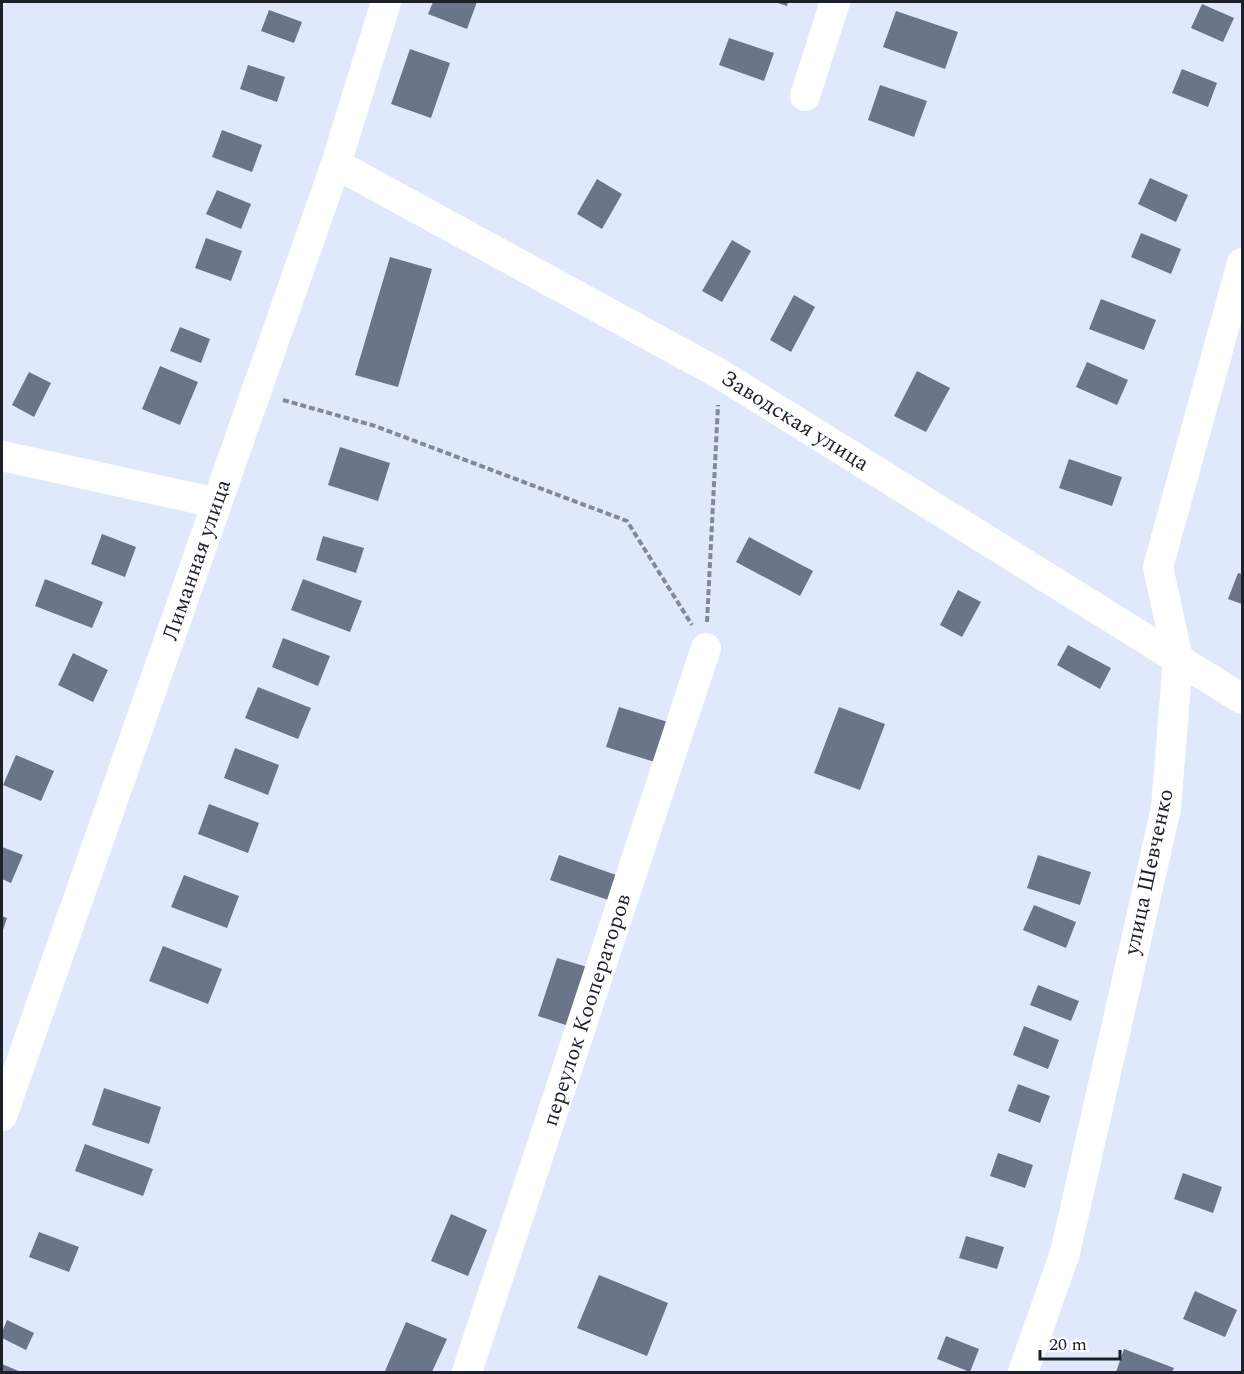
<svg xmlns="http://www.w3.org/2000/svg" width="1244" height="1374" font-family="Spectral,serif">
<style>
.building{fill:#6b758a}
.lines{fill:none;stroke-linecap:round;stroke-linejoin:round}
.path{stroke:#828896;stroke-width:4;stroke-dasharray:6 3;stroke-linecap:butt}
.minor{stroke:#fff;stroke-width:30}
.labels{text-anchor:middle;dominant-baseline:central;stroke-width:4.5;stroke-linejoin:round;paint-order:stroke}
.street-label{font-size:22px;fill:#1c2029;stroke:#fff}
</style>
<rect width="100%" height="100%" fill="#e0e9fc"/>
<g class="building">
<path d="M 433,2 L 477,2 L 467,29 L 428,14 Z"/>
<path d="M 774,2 L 788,2 L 787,6 Z"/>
<path d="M 1202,4 L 1234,18 L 1223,42 L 1191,28 Z"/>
<path d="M 269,10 L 302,22 L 294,43 L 261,31 Z"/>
<path d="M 896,11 L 958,32 L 945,69 L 883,47 Z"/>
<path d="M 729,38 L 774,53 L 764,81 L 719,65 Z"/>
<path d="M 410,49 L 450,63 L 431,118 L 391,104 Z"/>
<path d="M 248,65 L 285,77 L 277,102 L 240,89 Z"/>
<path d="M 1182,69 L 1217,83 L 1208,107 L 1172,93 Z"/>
<path d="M 880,85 L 927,101 L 914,137 L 868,120 Z"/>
<path d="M 222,130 L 262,145 L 252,172 L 212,157 Z"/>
<path d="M 1150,178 L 1188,195 L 1176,222 L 1138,204 Z"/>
<path d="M 597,179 L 622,194 L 602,229 L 577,214 Z"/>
<path d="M 217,190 L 251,204 L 241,229 L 206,214 Z"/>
<path d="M 1141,233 L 1181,249 L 1171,274 L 1131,257 Z"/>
<path d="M 206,238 L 242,251 L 231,281 L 195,268 Z"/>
<path d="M 732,240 L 751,251 L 722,302 L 702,291 Z"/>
<path d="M 390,257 L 432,269 L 398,387 L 355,375 Z"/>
<path d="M 794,295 L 815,307 L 791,352 L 770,340 Z"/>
<path d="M 1101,299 L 1156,320 L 1144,350 L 1089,329 Z"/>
<path d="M 180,327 L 210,339 L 201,363 L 170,351 Z"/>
<path d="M 1087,362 L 1128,380 L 1117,405 L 1076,387 Z"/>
<path d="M 160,366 L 198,382 L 180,425 L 142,409 Z"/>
<path d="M 917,371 L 950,388 L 926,432 L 894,416 Z"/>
<path d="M 29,372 L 51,383 L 34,417 L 12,405 Z"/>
<path d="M 340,447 L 390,463 L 378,501 L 328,485 Z"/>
<path d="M 1069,459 L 1122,477 L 1112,506 L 1059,488 Z"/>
<path d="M 102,534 L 136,547 L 125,577 L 91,564 Z"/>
<path d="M 323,536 L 364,548 L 356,573 L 316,560 Z"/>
<path d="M 749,537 L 813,571 L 800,596 L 736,562 Z"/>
<path d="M 1238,573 L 1242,574 L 1242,604 L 1228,599 Z"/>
<path d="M 45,579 L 103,602 L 92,628 L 35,606 Z"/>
<path d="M 303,579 L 362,601 L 350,632 L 291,610 Z"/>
<path d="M 958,590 L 981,602 L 962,637 L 940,625 Z"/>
<path d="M 283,638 L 330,656 L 318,686 L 272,667 Z"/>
<path d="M 1068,645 L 1111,668 L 1100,689 L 1057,665 Z"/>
<path d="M 73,653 L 108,670 L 93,702 L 58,685 Z"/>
<path d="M 258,687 L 311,708 L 298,739 L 245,718 Z"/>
<path d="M 619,707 L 671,723 L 658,763 L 606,747 Z"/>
<path d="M 839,707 L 885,724 L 860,790 L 814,773 Z"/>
<path d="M 235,748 L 279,765 L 268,795 L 224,778 Z"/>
<path d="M 16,755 L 54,771 L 41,801 L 3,785 Z"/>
<path d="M 209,804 L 259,823 L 248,853 L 198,834 Z"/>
<path d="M 2,847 L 23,855 L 11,883 L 2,879 Z"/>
<path d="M 559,855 L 619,876 L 611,901 L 550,880 Z"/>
<path d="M 1038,855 L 1091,872 L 1080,905 L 1027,888 Z"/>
<path d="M 184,875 L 239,896 L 227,928 L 171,907 Z"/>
<path d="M 1034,905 L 1076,922 L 1066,948 L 1023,930 Z"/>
<path d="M 2,916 L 7,918 L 2,933 Z"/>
<path d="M 163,946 L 222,969 L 208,1004 L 149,981 Z"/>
<path d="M 557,958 L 591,968 L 572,1027 L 538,1016 Z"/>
<path d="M 1038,985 L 1079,1001 L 1071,1021 L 1030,1005 Z"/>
<path d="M 1024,1026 L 1059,1040 L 1048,1069 L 1013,1055 Z"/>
<path d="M 1018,1084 L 1050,1096 L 1040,1123 L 1008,1111 Z"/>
<path d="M 104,1088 L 161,1107 L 149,1144 L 92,1125 Z"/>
<path d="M 85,1144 L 153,1169 L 143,1196 L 75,1171 Z"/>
<path d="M 998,1153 L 1033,1165 L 1025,1188 L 990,1176 Z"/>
<path d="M 1183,1173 L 1222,1187 L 1213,1213 L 1174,1199 Z"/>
<path d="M 451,1214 L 487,1230 L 468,1276 L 431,1261 Z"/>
<path d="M 39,1232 L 79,1247 L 69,1272 L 29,1257 Z"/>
<path d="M 966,1236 L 1004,1247 L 997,1269 L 959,1258 Z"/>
<path d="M 599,1275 L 668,1303 L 647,1356 L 577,1328 Z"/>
<path d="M 1195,1291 L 1237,1310 L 1225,1337 L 1183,1319 Z"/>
<path d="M 7,1320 L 34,1333 L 26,1350 L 2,1338 L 2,1332 Z"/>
<path d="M 406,1322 L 447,1339 L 432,1372 L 385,1371 Z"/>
<path d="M 946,1336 L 979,1349 L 970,1372 L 937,1359 Z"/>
<path d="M 1124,1349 L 1174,1368 L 1172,1372 L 1116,1372 Z"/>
<path d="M 2,1364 L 21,1372 L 2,1372 Z"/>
</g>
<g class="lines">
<g class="path">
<path d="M 283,400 L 375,426 L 627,521 L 692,625"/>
<path d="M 707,622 L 718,405"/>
</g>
<g class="minor">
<path d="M 805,96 L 835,2"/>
<path d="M 336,164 L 720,374 L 1242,699"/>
<path d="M 2,456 L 217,503"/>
<path d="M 2,1116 L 336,164 L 386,2"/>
<path d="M 467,1372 L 706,648"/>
<path d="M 1023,1372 L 1065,1253 L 1166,808 L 1178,659 L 1158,567 L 1242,263"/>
</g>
</g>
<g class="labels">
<g class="street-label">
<text transform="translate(795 421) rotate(32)">Заводская улица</text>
<text transform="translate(197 560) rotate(-71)">Лиманная улица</text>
<text transform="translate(1149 872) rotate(-78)">улица Шевченко</text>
<text transform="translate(587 1010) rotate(-72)">переулок Кооператоров</text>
</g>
</g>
<rect width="1244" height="1374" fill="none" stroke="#1c2029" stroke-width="6"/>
<path d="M1040 1350v9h80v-9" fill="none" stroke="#1c2029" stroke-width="3"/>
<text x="1049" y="1350" font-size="18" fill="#1c2029" stroke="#ffffff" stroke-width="4.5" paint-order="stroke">20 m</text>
</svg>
